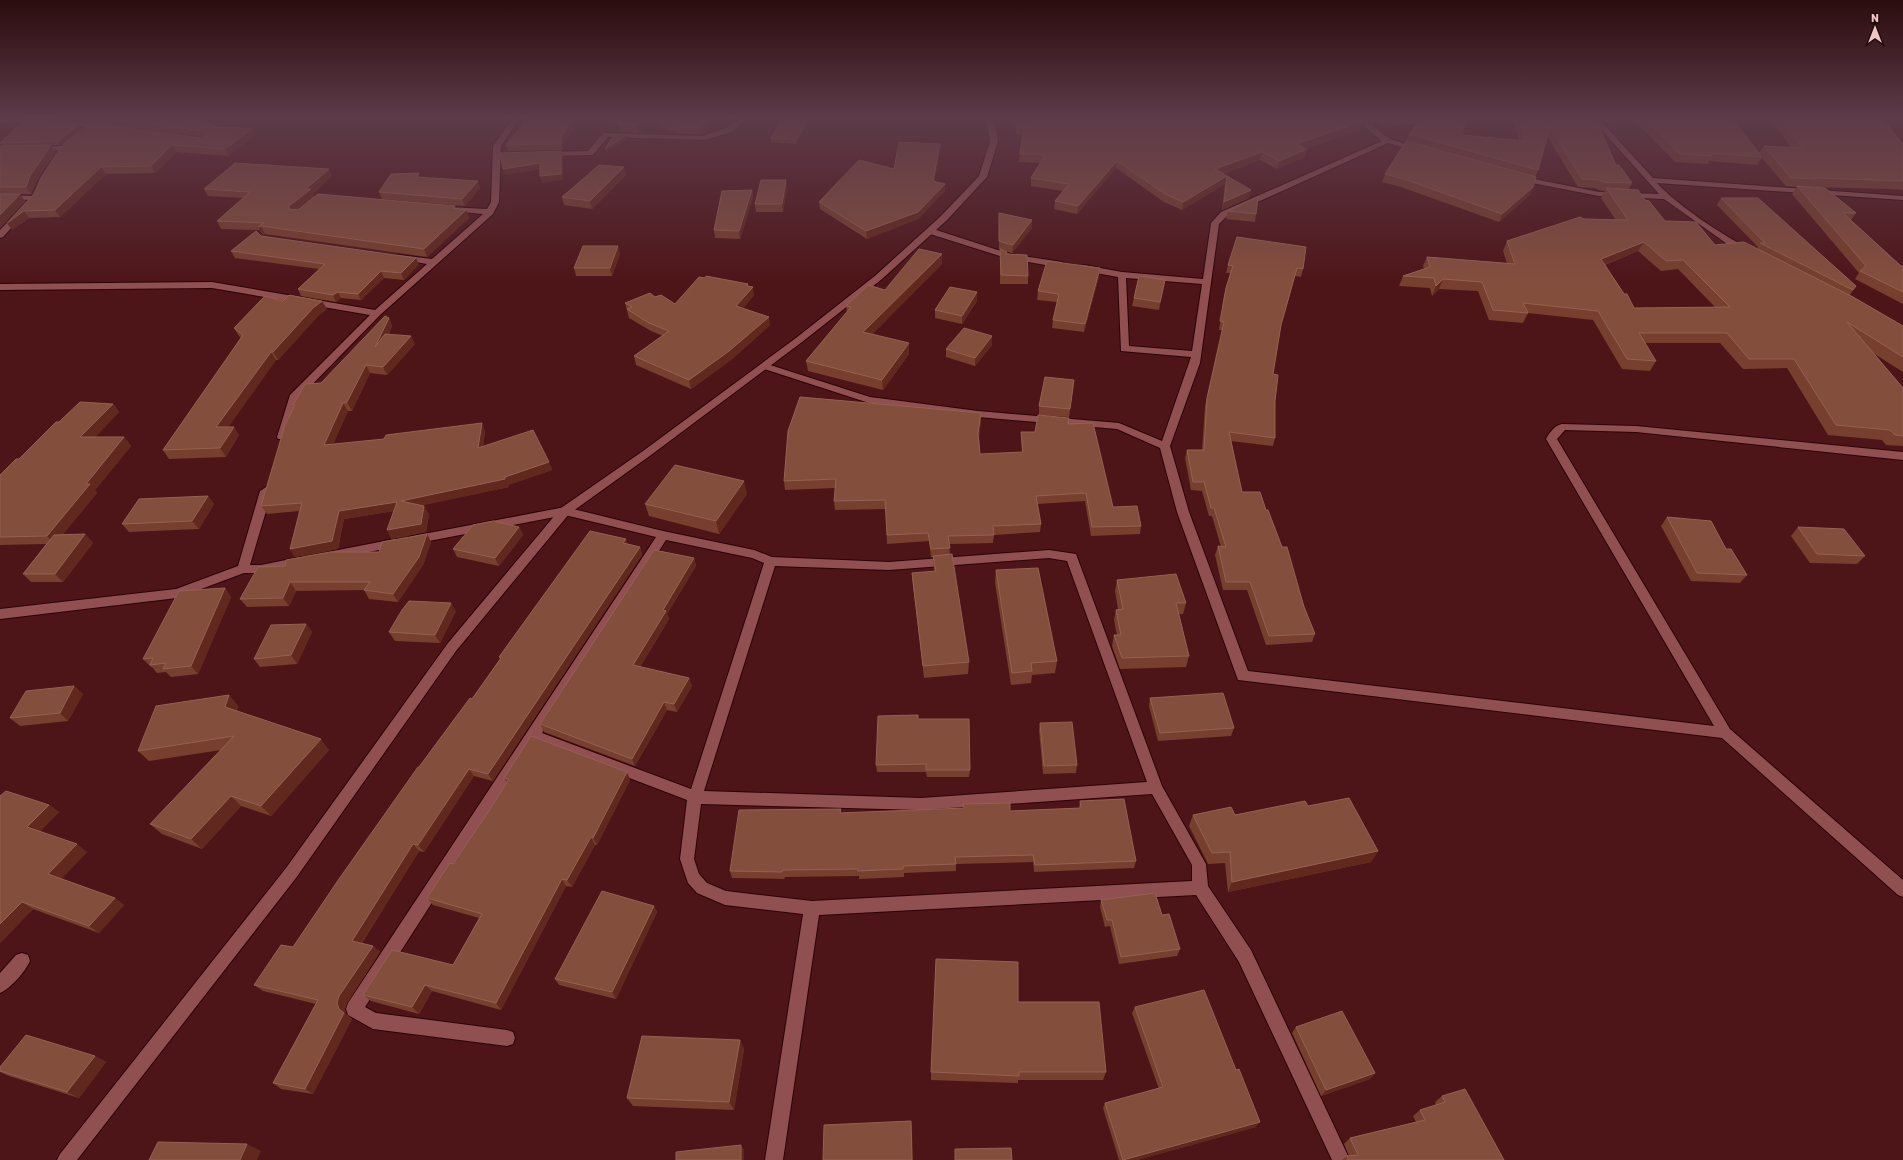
<svg xmlns="http://www.w3.org/2000/svg" width="1903" height="1160" font-family="Rubik,sans-serif">
<style>
.lines{fill:none;stroke-linecap:round;stroke-linejoin:round}
.street-casing{stroke:#2c0307;stroke-width:2}
.secondary-casing{stroke:#2c0307;stroke-width:2}
.street{fill:#905051;fill-rule:evenodd}
.secondary{fill:#905051;fill-rule:evenodd}
.wall{fill:#773f2d;fill-rule:evenodd}
.shaded-wall{fill:#61281e}
.building{fill:#844e3d;stroke:#946152;fill-rule:evenodd}
</style>
<rect width="100%" height="100%" fill="#4e1519"/>
<g class="lines">
<defs>
<g id="street">
<path d="M 513,118 L 520,118 L 501,146 L 499,202 L 493,214 L 380,315 L 299,398 L 286,439 L 278,439 L 277,437 L 290,395 L 370,315 L 212,288 L 0,290 L 0,284 L 212,282 L 375,310 L 427,264 L 399,259 L 399,255 L 432,259 L 483,214 L 451,211 L 447,209 L 448,207 L 487,209 L 491,202 L 493,146 Z"/>
<path d="M 740,118 L 748,118 L 732,132 L 704,140 L 608,137 L 593,155 L 546,156 L 542,154 L 546,152 L 588,151 L 603,133 L 606,133 L 703,136 L 726,128 Z"/>
<path d="M 1354,118 L 1362,118 L 1390,139 L 1423,150 L 1419,152 L 1388,143 L 1227,216 L 1219,224 L 1200,363 L 1170,446 L 1189,512 L 1248,671 L 1714,726 L 1546,439 C 1549,433 1555,425 1562,424 L 1636,426 L 1903,452 L 1903,460 L 1636,432 L 1565,430 L 1557,439 L 1730,729 L 1903,880 L 1903,897 L 1898,895 L 1722,738 L 1238,680 L 1177,512 L 1160,448 L 1117,429 L 978,417 L 869,403 L 761,368 L 759,366 L 764,363 L 767,364 L 870,397 L 978,411 L 1119,423 L 1162,441 L 1191,357 L 1121,351 L 1118,277 L 1084,271 L 1080,268 L 1084,265 L 1122,272 L 1203,279 L 1211,223 L 1221,212 L 1382,141 ZM 1126,278 L 1202,284 L 1192,351 L 1129,346 Z"/>
<path d="M 1591,118 L 1598,118 L 1653,178 L 1903,196 L 1903,200 L 1657,183 C 1678,206 1722,235 1750,249 L 1750,253 L 1747,254 L 1730,246 L 1664,199 L 1599,196 L 1516,180 L 1515,178 L 1519,176 L 1599,192 L 1659,194 Z"/>
<path d="M 0,119 L 71,121 L 104,125 L 108,127 L 104,129 L 71,125 L 0,123 Z"/>
<path d="M 63,146 L 66,146 L 66,150 L 37,151 L 33,149 L 37,147 Z"/>
<path d="M 0,195 L 35,196 L 39,198 L 35,200 L 0,199 Z"/>
<path d="M 17,212 L 20,212 L 24,214 L 3,237 L 0,238 L 0,230 Z"/>
<path d="M 930,228 L 1010,254 L 1062,262 L 1066,265 L 1062,268 L 1006,258 L 927,233 L 926,231 Z"/>
<path d="M 266,487 L 272,491 L 250,565 L 261,565 L 301,557 L 305,558 L 307,561 L 305,564 L 261,573 L 244,573 L 177,598 L 0,619 L 0,609 L 176,589 L 238,566 L 260,491 Z"/>
<path d="M 565,507 L 663,531 L 754,550 L 772,557 L 889,562 L 1049,550 L 1076,554 L 1162,786 L 1206,864 L 1208,886 L 1251,950 L 1350,1160 L 1332,1160 L 1239,962 L 1196,895 L 819,915 L 783,1160 L 765,1160 L 803,914 L 725,905 L 697,893 L 688,883 L 680,859 L 687,800 L 535,742 L 365,1007 L 376,1013 L 507,1030 L 513,1032 L 515,1038 L 513,1044 L 507,1046 L 373,1029 L 348,1015 L 346,1009 L 348,1003 L 656,537 L 565,515 L 413,544 L 409,543 L 407,540 L 409,537 L 413,536 ZM 666,540 L 752,558 L 764,563 L 691,789 L 542,733 ZM 1049,558 L 1067,561 L 1147,782 L 921,798 L 704,791 L 775,566 L 889,570 ZM 1152,794 L 1192,865 L 1192,881 L 812,901 L 726,891 L 707,883 L 699,874 L 694,859 L 701,804 L 921,810 Z"/>
<path d="M 395,539 L 399,540 L 401,543 L 399,546 L 333,559 L 329,558 L 327,555 L 329,552 L 333,551 Z"/>
<path d="M 22,953 L 28,955 L 30,961 C 25,972 11,988 0,993 L 0,973 L 16,955 Z"/>
</g>
<path id="secondary" d="M 986,118 L 994,118 L 998,141 L 987,177 L 947,220 L 882,279 L 802,342 L 651,455 L 569,514 L 456,651 L 296,878 L 77,1160 L 57,1160 L 60,1154 L 286,868 L 448,643 L 561,508 L 643,451 L 796,338 L 876,275 L 941,216 L 979,176 L 990,141 Z"/>
</defs>
<use href="#street" class="street-casing"/>
<use href="#secondary" class="secondary-casing"/>
<use href="#street" class="street"/>
<use href="#secondary" class="secondary"/>
</g>
<g class="wall">
<path d="M 34,118 L 191,118 L 218,127 L 255,135 L 229,156 L 176,152 L 155,173 L 106,174 L 60,217 L 29,218 L 12,230 L 34,194 L 41,178 L 202,138 L 204,137 L 71,120 Z"/>
<path d="M 607,118 L 726,118 L 701,134 L 682,134 L 651,125 L 639,133 L 620,132 L 618,125 L 619,124 L 608,121 Z"/>
<path d="M 1016,118 L 1364,128 L 1306,149 L 1305,157 L 1277,169 L 1260,160 L 1223,174 L 1249,198 L 1222,210 L 1225,184 L 1182,210 L 1164,202 L 1116,168 L 1077,214 L 1054,209 L 1055,201 L 1063,191 L 1031,186 L 1031,178 L 1040,163 L 1019,162 L 1020,154 L 1022,135 L 1016,134 Z"/>
<path d="M 1365,118 L 1466,118 L 1462,135 L 1519,140 L 1512,118 L 1595,118 L 1616,165 L 1632,183 L 1629,189 L 1645,200 L 1665,221 L 1715,245 L 1757,249 L 1758,247 L 1717,205 L 1721,198 L 1853,290 L 1850,295 L 1903,326 L 1903,372 L 1873,353 L 1903,388 L 1903,446 L 1886,445 L 1882,440 L 1828,435 L 1787,368 L 1743,369 L 1720,343 L 1645,343 L 1656,361 L 1650,371 L 1622,369 L 1593,320 L 1528,313 L 1523,323 L 1489,320 L 1478,291 L 1439,289 L 1432,296 L 1430,288 L 1399,286 L 1403,276 L 1424,269 L 1423,266 L 1427,257 L 1507,263 L 1503,251 L 1507,241 L 1584,219 L 1616,220 L 1601,198 L 1605,191 L 1599,190 L 1595,188 L 1578,187 L 1547,136 L 1538,170 L 1535,177 L 1533,187 L 1530,195 L 1499,222 L 1401,187 L 1382,182 L 1385,174 L 1406,142 L 1409,134 L 1417,124 L 1382,126 L 1379,123 L 1373,125 ZM 1638,251 L 1661,271 L 1678,269 L 1715,307 L 1634,308 L 1605,265 Z"/>
<path d="M 1600,118 L 1623,118 L 1618,123 L 1604,122 Z"/>
<path d="M 1632,118 L 1732,118 L 1759,153 L 1764,146 L 1790,147 L 1771,118 L 1882,118 L 1903,144 L 1903,190 L 1891,189 L 1811,187 L 1856,213 L 1851,220 L 1901,266 L 1903,266 L 1903,304 L 1855,279 L 1859,273 L 1792,194 L 1797,187 L 1786,186 L 1762,158 L 1757,165 L 1709,161 L 1708,164 L 1675,162 Z"/>
<path d="M 808,123 L 796,144 L 771,142 L 771,138 Z"/>
<path d="M 575,127 L 563,144 L 563,150 L 508,151 L 506,145 Z"/>
<path d="M 82,128 L 60,145 L 51,145 L 55,152 L 35,183 L 31,194 L 20,194 L 25,201 L 0,228 L 0,146 L 3,146 L 0,143 Z"/>
<path d="M 940,151 L 934,181 L 945,184 L 945,191 L 918,219 L 867,239 L 820,209 L 819,202 L 894,169 Z"/>
<path d="M 329,169 L 332,176 L 313,194 L 314,197 L 297,210 L 455,206 L 456,209 L 466,210 L 469,218 L 427,257 L 265,234 L 263,235 L 260,230 L 221,229 L 217,221 L 243,198 L 208,196 L 204,189 Z"/>
<path d="M 626,175 L 592,209 L 564,205 L 562,197 Z"/>
<path d="M 478,181 L 480,188 L 465,206 L 382,199 L 379,192 Z"/>
<path d="M 787,187 L 783,212 L 756,212 L 755,204 Z"/>
<path d="M 752,190 L 753,198 L 740,239 L 715,238 L 714,230 Z"/>
<path d="M 1228,211 L 1256,214 L 1255,222 L 1226,219 Z"/>
<path d="M 999,213 L 1032,220 L 1032,228 L 1012,253 L 999,249 Z"/>
<path d="M 261,236 L 419,264 L 404,280 L 384,278 L 361,300 L 341,298 L 336,302 L 301,296 L 298,289 L 319,269 L 235,258 L 231,251 Z"/>
<path d="M 1237,237 L 1303,269 L 1301,277 L 1295,276 L 1281,326 L 1273,374 L 1275,438 L 1273,446 L 1231,441 L 1242,492 L 1266,510 L 1282,547 L 1315,634 L 1312,642 L 1266,645 L 1247,590 L 1223,590 L 1215,555 L 1218,546 L 1221,547 L 1212,516 L 1209,516 L 1202,491 L 1191,490 L 1185,458 L 1187,450 L 1202,450 L 1205,406 L 1223,330 L 1219,330 L 1224,296 L 1226,288 L 1230,273 L 1226,273 L 1228,265 Z"/>
<path d="M 1000,249 L 1007,252 L 1007,254 L 1028,276 L 1028,284 L 1000,284 Z"/>
<path d="M 620,254 L 612,276 L 576,276 L 574,268 Z"/>
<path d="M 942,254 L 942,264 L 872,334 L 909,354 L 883,390 L 808,371 L 806,361 L 847,312 L 846,306 L 885,290 Z"/>
<path d="M 1099,276 L 1084,332 L 1052,328 L 1053,320 L 1057,302 L 1037,300 L 1038,291 Z"/>
<path d="M 1165,280 L 1159,310 L 1132,306 L 1134,298 Z"/>
<path d="M 749,286 L 754,295 L 743,308 L 770,325 L 731,360 L 691,389 L 636,365 L 634,356 L 663,336 L 651,331 L 629,318 L 625,303 L 655,297 L 675,304 Z"/>
<path d="M 283,301 L 327,309 L 318,316 L 278,360 L 276,360 L 228,427 L 239,435 L 226,457 L 169,459 L 163,450 L 241,338 L 239,336 L 234,328 Z"/>
<path d="M 977,301 L 962,324 L 935,318 L 935,310 Z"/>
<path d="M 389,318 L 392,326 L 389,334 L 415,344 L 387,375 L 370,373 L 352,411 L 348,411 L 333,444 L 485,431 L 483,446 L 549,462 L 552,470 L 508,485 L 509,487 L 422,505 L 429,514 L 426,532 L 391,539 L 394,511 L 344,519 L 338,549 L 295,557 L 290,549 L 299,511 L 267,514 L 261,506 L 294,408 L 293,405 L 321,383 Z"/>
<path d="M 992,336 L 992,345 L 975,366 L 946,357 L 946,349 Z"/>
<path d="M 1073,388 L 1069,417 L 1039,415 L 1039,406 Z"/>
<path d="M 113,404 L 119,412 L 95,437 L 124,437 L 131,446 L 95,490 L 97,493 L 63,534 L 85,534 L 93,543 L 63,582 L 31,582 L 23,574 L 46,544 L 0,545 L 0,475 L 19,459 L 59,422 Z"/>
<path d="M 981,413 L 981,421 L 979,437 L 980,454 L 1022,452 L 1021,440 L 1021,432 L 1035,432 L 1068,424 L 1113,507 L 1141,526 L 1140,534 L 1091,536 L 1085,501 L 1037,504 L 1041,524 L 1040,532 L 994,535 L 993,543 L 949,544 L 950,555 L 969,662 L 968,674 L 924,678 L 913,586 L 912,573 L 934,572 L 933,557 L 931,557 L 929,541 L 887,544 L 886,509 L 835,510 L 834,501 L 835,488 L 785,490 L 784,481 Z"/>
<path d="M 747,494 L 719,534 L 649,516 L 645,504 Z"/>
<path d="M 208,496 L 214,504 L 199,529 L 129,532 L 122,524 Z"/>
<path d="M 1667,517 L 1726,549 L 1747,575 L 1740,583 L 1691,581 L 1661,526 Z"/>
<path d="M 519,527 L 523,535 L 499,566 L 457,557 L 453,549 Z"/>
<path d="M 1798,527 L 1865,556 L 1857,564 L 1810,563 L 1791,536 Z"/>
<path d="M 427,534 L 431,542 L 423,565 L 398,602 L 369,599 L 364,590 L 296,591 L 289,606 L 247,607 L 240,599 L 379,552 Z"/>
<path d="M 628,544 L 640,547 L 642,555 L 493,781 L 474,776 L 424,852 L 419,851 L 362,943 L 373,946 L 380,952 L 347,1003 L 345,1009 L 346,1014 L 352,1019 L 313,1094 L 281,1089 L 273,1083 L 316,1004 L 263,991 L 254,985 L 293,947 L 419,767 L 472,699 L 500,659 L 499,657 Z"/>
<path d="M 694,558 L 696,566 L 667,614 L 669,619 L 640,667 L 689,678 L 692,686 L 677,712 L 667,710 L 635,766 L 544,732 L 540,724 Z"/>
<path d="M 996,570 L 1057,661 L 1055,673 L 1032,675 L 1031,683 L 1011,685 L 995,583 Z"/>
<path d="M 1117,580 L 1186,603 L 1183,614 L 1179,614 L 1189,656 L 1186,667 L 1120,669 L 1112,646 L 1114,635 L 1117,635 L 1114,620 L 1116,610 L 1118,609 L 1115,591 Z"/>
<path d="M 225,588 L 231,597 L 198,674 L 171,677 L 166,672 L 157,673 L 152,667 L 151,667 L 143,659 Z"/>
<path d="M 456,611 L 440,643 L 395,641 L 389,632 Z"/>
<path d="M 306,624 L 312,632 L 297,664 L 260,667 L 254,659 Z"/>
<path d="M 74,686 L 83,694 L 68,721 L 20,726 L 10,718 Z"/>
<path d="M 229,695 L 238,706 L 237,711 L 329,750 L 271,816 L 241,806 L 202,849 L 162,834 L 150,824 L 221,750 L 149,761 L 138,751 Z"/>
<path d="M 1150,698 L 1234,728 L 1231,736 L 1158,741 L 1149,706 Z"/>
<path d="M 918,719 L 970,770 L 969,777 L 927,777 L 926,772 L 877,772 L 876,765 Z"/>
<path d="M 1040,723 L 1077,765 L 1076,773 L 1043,774 L 1039,730 Z"/>
<path d="M 504,778 L 630,780 L 597,845 L 595,845 L 572,887 L 566,886 L 501,1010 L 432,991 L 419,1014 L 371,1001 L 363,995 L 453,965 L 479,918 L 433,905 L 427,898 L 453,864 L 491,808 L 507,783 Z"/>
<path d="M 0,796 L 49,805 L 59,812 L 40,831 L 87,852 L 61,879 L 115,898 L 124,905 L 99,933 L 33,909 L 0,943 Z"/>
<path d="M 1080,801 L 1136,861 L 1134,868 L 1034,872 L 1033,862 L 956,864 L 956,871 L 904,873 L 904,877 L 859,879 L 859,876 L 785,877 L 784,879 L 732,878 L 730,871 L 841,813 L 1010,811 L 1079,808 Z"/>
<path d="M 1308,806 L 1378,851 L 1371,862 L 1228,892 L 1225,863 L 1208,864 L 1189,826 L 1193,815 L 1235,815 Z"/>
<path d="M 1101,900 L 1180,949 L 1177,956 L 1119,964 L 1110,926 L 1105,927 L 1100,907 Z"/>
<path d="M 654,906 L 657,912 L 616,999 L 559,985 L 555,979 Z"/>
<path d="M 1018,1002 L 1106,1072 L 1103,1080 L 1018,1080 L 1018,1083 L 931,1080 L 931,1072 Z"/>
<path d="M 1135,1007 L 1256,1127 L 1137,1160 L 1119,1160 L 1103,1108 L 1105,1103 L 1159,1089 L 1132,1013 Z"/>
<path d="M 1296,1027 L 1375,1073 L 1370,1079 L 1321,1096 L 1292,1033 Z"/>
<path d="M 740,1040 L 744,1049 L 734,1110 L 633,1106 L 627,1098 Z"/>
<path d="M 95,1056 L 106,1062 L 79,1098 L 9,1076 L 0,1072 L 0,1067 Z"/>
<path d="M 1442,1096 L 1504,1160 L 1342,1160 L 1347,1156 L 1349,1156 L 1344,1144 L 1350,1138 L 1416,1122 L 1413,1116 L 1420,1110 L 1436,1105 L 1435,1102 Z"/>
</g>
<g class="shaded-wall">
<path d="M 649,118 L 651,125 L 639,133 L 637,125 Z"/>
<path d="M 714,118 L 726,118 L 701,134 L 700,127 Z"/>
<path d="M 1375,118 L 1380,118 L 1379,123 L 1373,125 Z"/>
<path d="M 1620,118 L 1623,118 L 1618,123 Z"/>
<path d="M 808,119 L 808,123 L 796,144 L 796,140 Z"/>
<path d="M 573,120 L 575,127 L 563,144 L 563,150 L 561,144 L 561,137 Z"/>
<path d="M 1366,120 L 1364,128 L 1295,152 L 1297,144 Z"/>
<path d="M 80,124 L 82,128 L 60,145 L 58,141 Z"/>
<path d="M 252,129 L 255,135 L 229,156 L 225,149 Z"/>
<path d="M 627,135 L 628,139 L 606,152 L 605,149 Z"/>
<path d="M 940,144 L 940,151 L 933,188 L 933,181 Z"/>
<path d="M 51,145 L 55,152 L 35,183 L 31,194 L 26,187 L 30,176 Z"/>
<path d="M 172,145 L 176,152 L 155,173 L 151,166 Z"/>
<path d="M 1307,149 L 1305,157 L 1277,169 L 1279,161 Z"/>
<path d="M 561,151 L 563,157 L 563,180 L 542,183 L 540,176 Z"/>
<path d="M 1262,152 L 1260,160 L 1213,177 L 1215,169 Z"/>
<path d="M 1117,161 L 1116,168 L 1077,214 L 1078,206 Z"/>
<path d="M 540,163 L 542,169 L 505,175 L 503,169 Z"/>
<path d="M 101,167 L 106,174 L 60,217 L 55,210 Z"/>
<path d="M 624,167 L 626,175 L 592,209 L 590,201 Z"/>
<path d="M 329,169 L 332,176 L 313,194 L 314,197 L 293,214 L 289,209 L 289,206 L 306,189 Z"/>
<path d="M 1227,176 L 1225,184 L 1182,210 L 1183,202 Z"/>
<path d="M 786,180 L 787,187 L 783,212 L 782,204 Z"/>
<path d="M 478,181 L 480,188 L 465,206 L 462,199 Z"/>
<path d="M 945,184 L 945,191 L 918,219 L 867,239 L 866,231 Z"/>
<path d="M 1533,187 L 1530,195 L 1499,222 L 1502,214 Z"/>
<path d="M 752,190 L 753,198 L 740,239 L 739,231 Z"/>
<path d="M 1251,190 L 1249,198 L 1222,210 L 1224,202 Z"/>
<path d="M 20,194 L 25,201 L 0,228 L 0,215 Z"/>
<path d="M 466,210 L 469,218 L 427,257 L 424,249 Z"/>
<path d="M 24,211 L 29,218 L 12,230 L 7,223 Z"/>
<path d="M 1032,220 L 1032,228 L 1012,253 L 1013,245 Z"/>
<path d="M 261,226 L 265,234 L 263,235 L 258,227 Z"/>
<path d="M 1644,242 L 1638,251 L 1596,268 L 1601,259 Z"/>
<path d="M 618,246 L 620,254 L 612,276 L 610,268 Z"/>
<path d="M 942,254 L 942,264 L 864,343 L 863,332 Z"/>
<path d="M 416,258 L 419,264 L 404,280 L 401,273 Z"/>
<path d="M 1100,268 L 1099,276 L 1084,332 L 1085,324 Z"/>
<path d="M 381,271 L 384,278 L 361,300 L 358,294 Z"/>
<path d="M 1443,279 L 1439,289 L 1432,296 L 1436,286 Z"/>
<path d="M 1165,280 L 1164,288 L 1159,310 L 1160,302 Z"/>
<path d="M 748,284 L 749,290 L 753,287 L 754,295 L 738,315 L 736,306 Z"/>
<path d="M 338,292 L 341,298 L 336,302 L 333,295 Z"/>
<path d="M 977,292 L 977,301 L 962,324 L 962,316 Z"/>
<path d="M 322,301 L 327,309 L 318,316 L 278,360 L 273,352 L 313,308 Z"/>
<path d="M 769,317 L 770,325 L 731,360 L 691,389 L 689,380 Z"/>
<path d="M 389,318 L 392,326 L 379,355 L 375,347 Z"/>
<path d="M 411,336 L 415,344 L 387,375 L 383,367 Z"/>
<path d="M 992,336 L 992,345 L 975,366 L 975,358 Z"/>
<path d="M 909,343 L 909,354 L 883,390 L 882,380 Z"/>
<path d="M 271,352 L 276,360 L 222,436 L 216,427 Z"/>
<path d="M 366,365 L 370,373 L 352,411 L 347,402 Z"/>
<path d="M 343,403 L 348,411 L 329,453 L 324,445 Z"/>
<path d="M 113,404 L 119,412 L 87,446 L 80,437 Z"/>
<path d="M 981,413 L 981,421 L 978,441 L 978,433 Z"/>
<path d="M 482,423 L 485,431 L 482,456 L 478,448 Z"/>
<path d="M 234,427 L 239,435 L 226,457 L 220,448 Z"/>
<path d="M 124,437 L 131,446 L 95,490 L 97,493 L 55,544 L 47,536 L 86,484 Z"/>
<path d="M 549,462 L 552,470 L 508,485 L 509,487 L 406,509 L 401,501 L 505,477 Z"/>
<path d="M 744,481 L 747,494 L 719,534 L 716,521 Z"/>
<path d="M 208,496 L 214,504 L 199,529 L 192,521 Z"/>
<path d="M 397,502 L 402,510 L 344,519 L 338,549 L 295,557 L 290,549 L 339,511 Z"/>
<path d="M 424,506 L 429,514 L 426,532 L 391,539 L 387,530 Z"/>
<path d="M 519,527 L 523,535 L 499,566 L 495,558 Z"/>
<path d="M 85,534 L 93,543 L 63,582 L 55,574 Z"/>
<path d="M 427,534 L 431,542 L 423,565 L 398,602 L 393,594 Z"/>
<path d="M 626,539 L 629,547 L 623,543 Z"/>
<path d="M 640,547 L 642,555 L 493,781 L 488,774 Z"/>
<path d="M 694,558 L 696,566 L 667,614 L 669,619 L 636,673 L 633,665 L 663,610 Z"/>
<path d="M 290,582 L 296,591 L 289,606 L 283,598 Z"/>
<path d="M 225,588 L 231,597 L 198,674 L 191,666 Z"/>
<path d="M 451,603 L 456,611 L 440,643 L 435,635 Z"/>
<path d="M 306,624 L 312,632 L 297,664 L 291,655 Z"/>
<path d="M 689,678 L 692,686 L 677,712 L 674,704 Z"/>
<path d="M 74,686 L 83,694 L 68,721 L 60,713 Z"/>
<path d="M 229,695 L 238,706 L 234,718 L 225,707 Z"/>
<path d="M 664,702 L 667,710 L 635,766 L 632,759 Z"/>
<path d="M 321,739 L 329,750 L 271,816 L 261,806 Z"/>
<path d="M 469,769 L 474,776 L 424,852 L 418,845 Z"/>
<path d="M 627,772 L 630,780 L 597,845 L 593,838 Z"/>
<path d="M 231,796 L 241,806 L 202,849 L 191,839 Z"/>
<path d="M 49,805 L 59,812 L 37,834 L 27,827 Z"/>
<path d="M 591,837 L 595,845 L 572,887 L 567,880 Z"/>
<path d="M 77,844 L 87,852 L 59,881 L 48,874 Z"/>
<path d="M 413,844 L 419,851 L 359,947 L 352,941 Z"/>
<path d="M 1378,851 L 1371,862 L 1228,892 L 1232,882 Z"/>
<path d="M 562,879 L 566,886 L 501,1010 L 496,1003 Z"/>
<path d="M 115,898 L 124,905 L 99,933 L 89,926 Z"/>
<path d="M 22,902 L 33,909 L 0,943 L 0,924 Z"/>
<path d="M 654,906 L 657,912 L 616,999 L 612,992 Z"/>
<path d="M 373,946 L 380,952 L 347,1003 L 345,1009 L 346,1014 L 352,1019 L 313,1094 L 305,1089 L 339,1009 L 337,1003 L 339,996 Z"/>
<path d="M 425,985 L 432,991 L 419,1014 L 412,1007 Z"/>
<path d="M 740,1040 L 744,1049 L 734,1110 L 729,1102 Z"/>
<path d="M 95,1056 L 106,1062 L 79,1098 L 67,1092 Z"/>
<path d="M 1375,1073 L 1370,1079 L 1321,1096 L 1326,1090 Z"/>
<path d="M 911,1121 L 912,1128 L 913,1160 L 912,1160 Z"/>
<path d="M 1260,1122 L 1256,1127 L 1137,1160 L 1123,1160 Z"/>
<path d="M 247,1144 L 261,1151 L 257,1160 L 240,1160 Z"/>
<path d="M 741,1145 L 744,1150 L 744,1160 L 741,1160 Z"/>
</g>
<g class="building">
<path d="M 106,118 L 191,118 L 218,127 L 252,129 L 225,149 L 172,145 L 151,166 L 101,167 L 55,210 L 24,211 L 7,223 L 34,194 L 41,178 L 63,144 L 90,123 L 202,138 L 208,134 L 203,131 Z"/>
<path d="M 528,118 L 540,118 L 573,120 L 561,137 L 561,144 L 506,145 Z"/>
<path d="M 623,118 L 714,118 L 700,127 L 681,127 L 649,118 L 637,125 L 618,125 Z"/>
<path d="M 782,118 L 808,119 L 796,140 L 771,138 Z"/>
<path d="M 1016,118 L 1364,118 L 1366,120 L 1297,144 L 1307,149 L 1279,161 L 1262,152 L 1215,169 L 1251,190 L 1224,202 L 1227,176 L 1183,202 L 1165,194 L 1117,161 L 1078,206 L 1055,201 L 1069,184 L 1031,178 L 1045,155 L 1020,154 L 1024,127 L 1016,127 Z"/>
<path d="M 1422,118 L 1466,118 L 1462,135 L 1525,141 L 1518,118 L 1595,118 L 1616,165 L 1619,165 L 1632,183 L 1603,182 L 1599,180 L 1582,179 L 1550,127 L 1538,170 L 1409,134 Z"/>
<path d="M 1644,118 L 1732,118 L 1762,157 L 1710,153 L 1712,156 L 1680,154 Z"/>
<path d="M 1781,118 L 1882,118 L 1903,144 L 1903,181 L 1815,178 L 1816,179 L 1791,178 L 1764,146 L 1802,148 Z"/>
<path d="M 24,121 L 80,124 L 58,141 L 0,143 Z"/>
<path d="M 614,135 L 627,135 L 605,149 Z"/>
<path d="M 1406,141 L 1536,177 L 1533,187 L 1502,214 L 1404,179 L 1385,174 Z"/>
<path d="M 899,142 L 940,144 L 933,181 L 945,184 L 918,212 L 866,231 L 819,202 L 859,160 L 894,169 Z"/>
<path d="M 51,145 L 30,176 L 26,187 L 0,187 L 0,146 Z"/>
<path d="M 561,151 L 561,174 L 540,176 L 540,163 L 503,169 L 500,153 Z"/>
<path d="M 235,163 L 329,169 L 306,189 L 311,189 L 289,206 L 289,209 L 298,210 L 318,194 L 455,206 L 453,208 L 466,210 L 424,249 L 261,226 L 258,227 L 264,223 L 217,221 L 250,192 L 204,189 Z"/>
<path d="M 599,165 L 624,167 L 590,201 L 562,197 Z"/>
<path d="M 419,173 L 417,177 L 478,181 L 462,199 L 379,192 L 391,174 Z"/>
<path d="M 761,180 L 786,180 L 782,204 L 755,204 Z"/>
<path d="M 1797,186 L 1825,188 L 1856,213 L 1843,213 L 1901,266 L 1903,266 L 1903,292 L 1860,271 L 1866,266 Z"/>
<path d="M 1606,188 L 1638,190 L 1645,200 L 1649,201 L 1665,221 L 1696,222 L 1715,245 L 1744,242 L 1853,297 L 1903,326 L 1903,357 L 1847,322 L 1903,388 L 1903,436 L 1895,435 L 1890,430 L 1836,425 L 1794,359 L 1749,359 L 1727,333 L 1639,333 L 1656,361 L 1627,359 L 1598,311 L 1523,303 L 1528,313 L 1493,310 L 1482,282 L 1443,279 L 1436,286 L 1434,278 L 1403,276 L 1430,267 L 1427,257 L 1515,264 L 1507,241 L 1580,217 L 1584,219 L 1628,220 ZM 1644,242 L 1666,261 L 1683,260 L 1730,307 L 1634,308 L 1627,294 L 1624,294 L 1601,259 Z"/>
<path d="M 752,190 L 739,231 L 714,230 L 722,191 Z"/>
<path d="M 0,194 L 20,194 L 0,215 Z"/>
<path d="M 1258,197 L 1256,214 L 1228,211 Z"/>
<path d="M 1721,198 L 1758,198 L 1856,286 L 1853,290 L 1760,243 L 1765,243 Z"/>
<path d="M 999,213 L 1032,220 L 1013,245 L 999,241 Z"/>
<path d="M 256,231 L 261,236 L 416,258 L 401,273 L 381,271 L 358,294 L 338,292 L 333,295 L 298,289 L 325,264 L 231,251 Z"/>
<path d="M 1237,237 L 1306,247 L 1303,269 L 1297,268 L 1281,325 L 1273,374 L 1278,375 L 1275,401 L 1275,438 L 1229,432 L 1242,492 L 1260,492 L 1266,510 L 1268,510 L 1282,547 L 1287,547 L 1304,607 L 1315,634 L 1269,636 L 1250,582 L 1226,582 L 1218,546 L 1226,547 L 1214,508 L 1211,508 L 1204,482 L 1193,482 L 1187,450 L 1204,450 L 1207,398 L 1224,322 L 1220,321 L 1226,288 L 1233,266 L 1228,265 Z"/>
<path d="M 583,246 L 618,246 L 610,268 L 574,268 Z"/>
<path d="M 919,249 L 942,254 L 863,332 L 909,343 L 882,380 L 806,361 L 851,307 L 846,306 L 868,285 L 885,290 Z"/>
<path d="M 1000,249 L 1007,252 L 1006,254 L 1027,255 L 1028,276 L 1001,275 Z"/>
<path d="M 1047,261 L 1100,268 L 1085,324 L 1053,320 L 1059,294 L 1038,291 Z"/>
<path d="M 706,276 L 748,284 L 747,286 L 753,287 L 736,306 L 769,317 L 729,351 L 689,380 L 634,356 L 669,331 L 649,323 L 627,309 L 632,307 L 625,303 L 650,293 L 655,297 L 661,295 L 675,304 L 699,277 L 705,278 Z"/>
<path d="M 1139,276 L 1165,280 L 1160,302 L 1134,298 Z"/>
<path d="M 950,287 L 977,292 L 962,316 L 935,310 Z"/>
<path d="M 289,295 L 322,301 L 313,308 L 273,352 L 271,352 L 216,427 L 234,427 L 220,448 L 163,450 L 243,335 L 234,328 L 265,296 L 283,301 Z"/>
<path d="M 385,316 L 389,318 L 375,347 L 385,334 L 411,336 L 383,367 L 366,365 L 347,402 L 343,403 L 324,445 L 384,439 L 386,435 L 482,423 L 478,448 L 533,430 L 549,462 L 505,477 L 505,479 L 401,501 L 424,506 L 421,524 L 387,530 L 397,502 L 339,511 L 332,541 L 290,549 L 302,503 L 261,506 L 285,425 L 295,405 L 293,405 L 305,384 L 321,383 Z"/>
<path d="M 964,328 L 992,336 L 975,358 L 946,349 Z"/>
<path d="M 1045,377 L 1074,380 L 1070,409 L 1039,406 Z"/>
<path d="M 800,397 L 981,413 L 978,433 L 980,454 L 1023,452 L 1021,432 L 1035,432 L 1038,415 L 1069,418 L 1068,424 L 1093,423 L 1113,507 L 1137,506 L 1141,526 L 1092,527 L 1086,493 L 1036,496 L 1041,524 L 993,526 L 994,535 L 948,536 L 950,548 L 931,549 L 928,533 L 887,535 L 885,500 L 834,501 L 836,479 L 784,481 L 788,431 Z"/>
<path d="M 80,402 L 113,404 L 80,437 L 124,437 L 86,484 L 90,484 L 47,536 L 0,537 L 0,475 L 16,459 L 19,459 L 56,422 L 59,422 Z"/>
<path d="M 675,465 L 744,481 L 716,521 L 645,504 Z"/>
<path d="M 208,496 L 192,521 L 122,524 L 139,499 Z"/>
<path d="M 1667,517 L 1711,521 L 1726,549 L 1731,549 L 1747,575 L 1697,573 Z"/>
<path d="M 493,521 L 519,527 L 495,558 L 453,549 L 473,525 Z"/>
<path d="M 1798,527 L 1844,529 L 1865,556 L 1817,554 Z"/>
<path d="M 590,531 L 626,539 L 623,543 L 640,547 L 488,774 L 469,769 L 418,845 L 413,844 L 352,941 L 373,946 L 339,996 L 337,1003 L 339,1009 L 344,1013 L 305,1089 L 273,1083 L 318,1000 L 254,985 L 281,945 L 293,947 L 339,879 L 418,767 L 419,767 L 470,698 L 472,699 L 501,658 L 499,657 Z"/>
<path d="M 85,534 L 55,574 L 23,574 L 54,535 Z"/>
<path d="M 427,534 L 419,557 L 393,594 L 364,590 L 370,582 L 290,582 L 283,598 L 240,599 L 258,567 L 285,566 L 286,560 L 330,552 L 379,552 L 382,542 Z"/>
<path d="M 654,550 L 694,558 L 663,610 L 666,611 L 633,665 L 689,678 L 674,704 L 664,702 L 632,759 L 540,724 Z"/>
<path d="M 952,554 L 969,662 L 923,666 L 912,573 L 936,571 L 933,556 Z"/>
<path d="M 1038,568 L 1057,661 L 1031,663 L 1032,671 L 1012,673 L 996,570 Z"/>
<path d="M 1176,574 L 1186,603 L 1176,603 L 1189,656 L 1122,658 L 1114,635 L 1121,635 L 1116,610 L 1123,609 L 1117,580 Z"/>
<path d="M 225,588 L 191,666 L 163,669 L 166,663 L 150,665 L 153,658 L 143,659 L 179,591 Z"/>
<path d="M 409,601 L 451,603 L 435,635 L 389,632 L 402,610 Z"/>
<path d="M 306,624 L 291,655 L 254,659 L 271,625 Z"/>
<path d="M 74,686 L 60,713 L 10,718 L 26,691 Z"/>
<path d="M 1223,693 L 1234,728 L 1160,733 L 1150,698 Z"/>
<path d="M 229,695 L 225,707 L 321,739 L 261,806 L 231,796 L 191,839 L 150,824 L 234,736 L 138,751 L 156,706 Z"/>
<path d="M 918,715 L 918,719 L 969,719 L 970,770 L 926,770 L 926,764 L 876,765 L 878,716 Z"/>
<path d="M 1072,722 L 1077,765 L 1044,766 L 1040,723 Z"/>
<path d="M 531,736 L 627,772 L 593,838 L 591,837 L 567,880 L 562,879 L 496,1003 L 425,985 L 412,1007 L 363,995 L 392,950 L 453,965 L 482,914 L 427,898 L 450,863 L 453,864 L 491,808 L 509,779 L 504,778 Z"/>
<path d="M 6,791 L 49,805 L 27,827 L 77,844 L 48,874 L 115,898 L 89,926 L 22,902 L 0,924 L 0,796 Z"/>
<path d="M 1349,798 L 1378,851 L 1232,882 L 1230,852 L 1212,853 L 1193,815 L 1231,807 L 1235,815 L 1305,801 L 1308,806 Z"/>
<path d="M 1124,799 L 1136,861 L 1035,865 L 1033,855 L 955,857 L 956,864 L 903,866 L 903,869 L 858,871 L 858,869 L 783,870 L 782,872 L 730,871 L 739,810 L 841,809 L 840,813 L 964,808 L 963,804 L 1010,803 L 1010,811 L 1081,808 L 1080,801 Z"/>
<path d="M 602,891 L 654,906 L 612,992 L 555,979 Z"/>
<path d="M 1155,893 L 1162,915 L 1169,914 L 1180,949 L 1121,957 L 1112,920 L 1107,920 L 1101,900 Z"/>
<path d="M 936,959 L 1018,962 L 1018,1002 L 1099,1002 L 1106,1072 L 1019,1072 L 1019,1076 L 931,1072 Z"/>
<path d="M 1204,990 L 1236,1070 L 1239,1069 L 1260,1122 L 1123,1160 L 1105,1103 L 1163,1087 L 1135,1007 Z"/>
<path d="M 1342,1011 L 1375,1073 L 1326,1090 L 1296,1027 Z"/>
<path d="M 26,1035 L 95,1056 L 67,1092 L 0,1071 L 0,1067 Z"/>
<path d="M 642,1036 L 740,1040 L 729,1102 L 627,1098 Z"/>
<path d="M 1465,1089 L 1504,1160 L 1348,1160 L 1347,1156 L 1358,1155 L 1350,1138 L 1425,1120 L 1420,1110 L 1445,1102 L 1442,1096 Z"/>
<path d="M 911,1121 L 912,1160 L 823,1160 L 824,1125 Z"/>
<path d="M 158,1142 L 247,1144 L 240,1160 L 149,1160 Z"/>
<path d="M 741,1145 L 741,1160 L 676,1160 L 676,1152 Z"/>
<path d="M 1011,1148 L 1012,1160 L 955,1160 L 955,1149 Z"/>
</g>
<linearGradient id="sky" x2="0" y2="1"><stop stop-color="#2b0c0e"/><stop offset="0.42" stop-color="#5d3b49"/><stop offset="1" stop-color="#5d3b49" stop-opacity="0"/></linearGradient>
<rect width="1903" height="281" fill="url(#sky)"/>
<g transform="translate(1875 28)" stroke="#250b0c" stroke-width="3" paint-order="stroke">
<path d="M0-3L7 15L0 10L-7 15Z" fill="#edc7c6"/>
<text y="-6" font-size="11" font-weight="bold" text-anchor="middle" fill="#edc7c6">N</text>
</g>
</svg>
